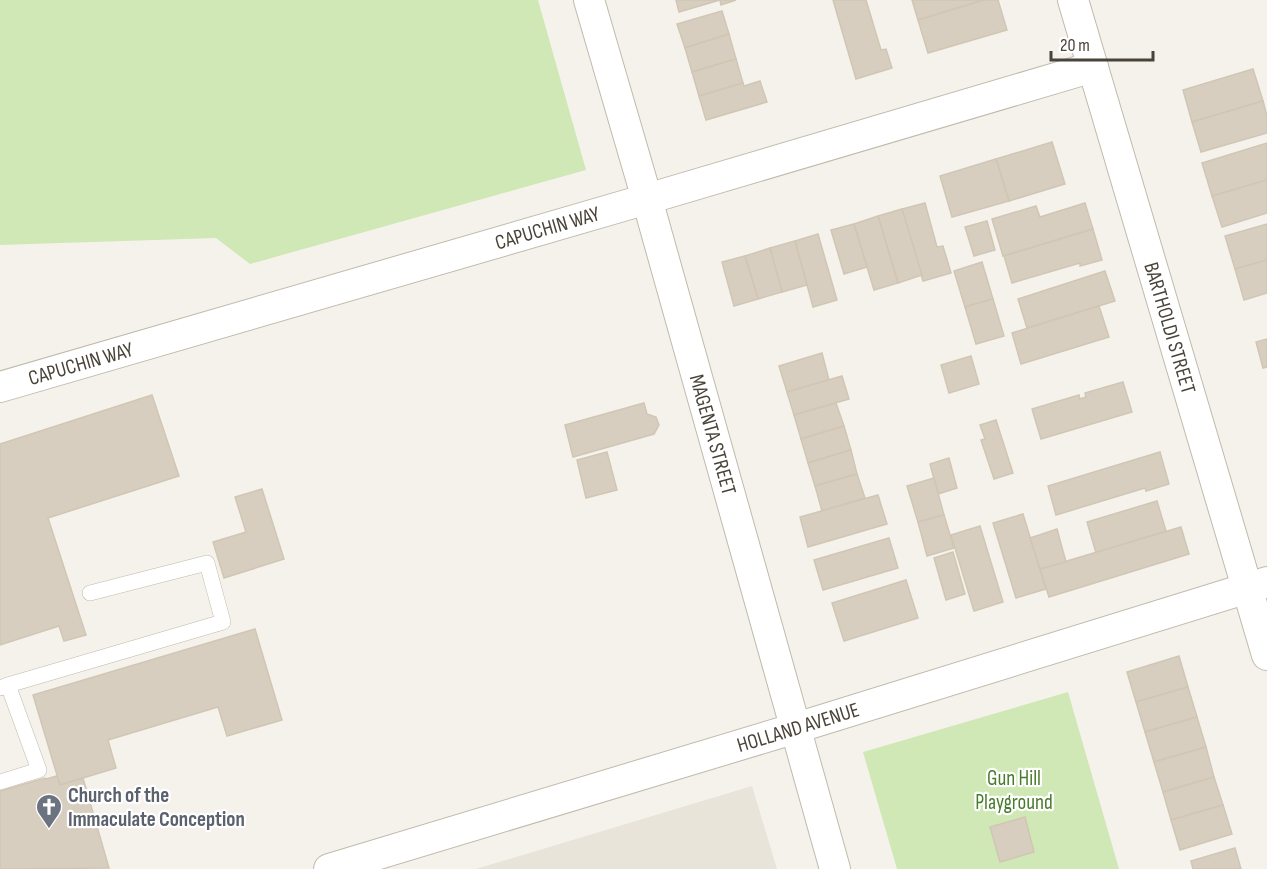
<svg xmlns="http://www.w3.org/2000/svg" width="1267" height="869" font-family="'Sofia Sans Condensed',sans-serif">
<style>
.residential{fill:#e9e4d9}
.green{fill:#d0e8b5}
.building{fill:#d7cec0;stroke:#d1c6b4;stroke-width:1.5}
.lines{fill:none;stroke-linecap:round;stroke-linejoin:round}
.service-casing{stroke:#c1baad;stroke-width:16}
.minor-casing{stroke:#c1baad;stroke-width:32}
.service{stroke:#fff;stroke-width:15}
.minor{stroke:#fff;stroke-width:30}
.labels{text-anchor:middle;dominant-baseline:central;stroke-width:4.5;stroke-linejoin:round;paint-order:stroke}
.street-label{font-size:21px;fill:#494339;stroke:#fff}
.park-label{font-size:21px;fill:#497b2c;stroke:#fff}
.worship-label{font-size:21px;font-weight:bold;fill:#5b616d;stroke:#fff;text-anchor:start}
</style>
<rect width="100%" height="100%" fill="#f5f2eb"/>
<path class="residential" d="M 752,786 L 777,869 L 476,869 Z"/>
<g class="green">
<path d="M 0,0 L 538,0 L 586,170 L 250,264 L 216,238 L 0,245 Z"/>
<path d="M 1068,692 L 1119,869 L 897,869 L 863,752 Z"/>
</g>
<g class="building">
<path d="M 676,0 L 736,0 L 721,5 L 720,0 L 679,12 Z"/>
<path d="M 833,0 L 866,0 L 881,50 L 886,49 L 892,68 L 856,79 Z"/>
<path d="M 912,0 L 984,0 L 918,20 Z"/>
<path d="M 984,0 L 998,0 L 1007,30 L 928,53 L 918,20 Z"/>
<path d="M 722,11 L 729,34 L 685,48 L 677,24 Z"/>
<path d="M 729,34 L 736,59 L 692,72 L 685,48 Z"/>
<path d="M 736,59 L 743,83 L 699,96 L 692,72 Z"/>
<path d="M 1253,69 L 1263,101 L 1192,122 L 1183,90 Z"/>
<path d="M 760,81 L 767,102 L 706,120 L 699,96 L 743,83 L 744,86 Z"/>
<path d="M 1263,101 L 1267,116 L 1267,133 L 1201,152 L 1192,122 Z"/>
<path d="M 1052,142 L 1065,184 L 1009,201 L 996,159 Z"/>
<path d="M 1267,143 L 1267,180 L 1212,196 L 1202,163 Z"/>
<path d="M 996,159 L 1009,201 L 952,217 L 940,176 Z"/>
<path d="M 1267,180 L 1267,213 L 1222,227 L 1212,196 Z"/>
<path d="M 925,203 L 937,247 L 943,246 L 951,273 L 923,281 L 902,209 Z"/>
<path d="M 1085,203 L 1093,229 L 1003,256 L 992,219 L 1036,206 L 1040,217 Z"/>
<path d="M 902,209 L 922,275 L 898,283 L 878,216 Z"/>
<path d="M 878,216 L 898,283 L 874,290 L 854,224 Z"/>
<path d="M 987,221 L 995,250 L 974,256 L 965,227 Z"/>
<path d="M 854,224 L 867,267 L 844,274 L 831,230 Z"/>
<path d="M 1267,224 L 1267,260 L 1235,269 L 1225,236 Z"/>
<path d="M 1093,229 L 1102,260 L 1080,266 L 1080,263 L 1012,283 L 1004,256 Z"/>
<path d="M 818,234 L 837,300 L 813,307 L 795,241 Z"/>
<path d="M 795,241 L 807,285 L 782,292 L 770,248 Z"/>
<path d="M 770,248 L 782,292 L 758,299 L 745,256 Z"/>
<path d="M 745,256 L 758,299 L 734,306 L 722,262 Z"/>
<path d="M 1267,260 L 1267,293 L 1244,300 L 1235,269 Z"/>
<path d="M 982,262 L 993,299 L 965,307 L 954,271 Z"/>
<path d="M 1105,271 L 1115,301 L 1027,328 L 1018,299 Z"/>
<path d="M 993,299 L 1004,336 L 976,344 L 965,307 Z"/>
<path d="M 1099,306 L 1109,337 L 1021,364 L 1012,333 Z"/>
<path d="M 1267,339 L 1267,367 L 1263,368 L 1256,342 Z"/>
<path d="M 822,353 L 829,380 L 787,392 L 779,366 Z"/>
<path d="M 971,356 L 979,384 L 949,393 L 941,365 Z"/>
<path d="M 842,376 L 849,399 L 794,415 L 787,392 Z"/>
<path d="M 1123,382 L 1132,412 L 1041,439 L 1032,409 L 1079,395 L 1080,399 L 1086,397 L 1085,393 Z"/>
<path d="M 152,395 L 179,476 L 48,518 L 86,635 L 64,641 L 59,626 L 0,645 L 0,444 Z"/>
<path d="M 644,403 L 647,414 L 656,417 L 659,425 L 654,434 L 573,457 L 565,425 Z"/>
<path d="M 836,403 L 844,426 L 801,439 L 794,415 Z"/>
<path d="M 996,420 L 1013,473 L 994,479 L 981,440 L 985,439 L 980,425 Z"/>
<path d="M 844,426 L 851,450 L 808,463 L 801,439 Z"/>
<path d="M 851,450 L 857,474 L 815,486 L 808,463 Z"/>
<path d="M 607,452 L 617,490 L 586,498 L 577,460 Z"/>
<path d="M 1160,452 L 1169,484 L 1146,491 L 1145,488 L 1056,515 L 1048,486 Z"/>
<path d="M 949,458 L 957,488 L 938,494 L 930,464 Z"/>
<path d="M 857,474 L 865,498 L 822,511 L 815,486 Z"/>
<path d="M 934,478 L 944,515 L 918,522 L 907,486 Z"/>
<path d="M 262,489 L 284,559 L 224,578 L 213,542 L 246,532 L 235,497 Z"/>
<path d="M 878,495 L 887,524 L 808,547 L 800,517 Z"/>
<path d="M 1157,501 L 1166,531 L 1096,553 L 1087,522 Z"/>
<path d="M 1023,514 L 1046,589 L 1016,598 L 993,523 Z"/>
<path d="M 944,515 L 954,548 L 927,556 L 918,522 Z"/>
<path d="M 980,526 L 1003,602 L 974,611 L 951,535 Z"/>
<path d="M 1181,527 L 1189,554 L 1049,597 L 1040,569 Z"/>
<path d="M 1057,529 L 1066,562 L 1040,569 L 1030,538 Z"/>
<path d="M 889,538 L 898,568 L 823,590 L 814,560 Z"/>
<path d="M 953,552 L 965,594 L 946,600 L 934,558 Z"/>
<path d="M 906,580 L 918,618 L 844,641 L 832,603 Z"/>
<path d="M 255,629 L 282,720 L 227,736 L 218,707 L 108,740 L 116,768 L 60,785 L 33,695 Z"/>
<path d="M 1179,656 L 1188,687 L 1136,702 L 1127,672 Z"/>
<path d="M 1188,687 L 1197,717 L 1145,732 L 1136,702 Z"/>
<path d="M 1197,717 L 1206,747 L 1154,762 L 1145,732 Z"/>
<path d="M 1206,747 L 1214,777 L 1163,792 L 1154,762 Z"/>
<path d="M 57,776 L 60,785 L 83,778 L 109,868 L 0,869 L 0,791 L 45,778 L 46,779 Z"/>
<path d="M 1214,777 L 1223,805 L 1171,820 L 1163,792 Z"/>
<path d="M 1223,805 L 1232,834 L 1180,850 L 1171,820 Z"/>
<path d="M 1025,817 L 1034,852 L 1000,862 L 990,827 Z"/>
<path d="M 1235,848 L 1241,869 L 1193,869 L 1191,861 Z"/>
</g>
<g class="lines">
<defs>
<g id="service">
<path d="M 8,685 L 223,622 L 207,563 L 90,593"/>
<path d="M 0,688 L 8,685 L 39,770 L 0,782"/>
</g>
<g id="minor">
<path id="s1" d="M 589,0 L 647,199 L 835,869"/>
<path id="s2" d="M 1073,0 L 1267,655"/>
<path id="s3" d="M 0,387 L 647,199 L 1093,67"/>
<path id="s4" d="M 329,869 L 796,728 L 1267,582"/>
</g>
</defs>
<use href="#service" class="service-casing"/>
<use href="#minor" class="minor-casing"/>
<use href="#service" class="service"/>
<use href="#minor" class="minor"/>
</g>
<defs>
<symbol id="church-pin" viewBox="-11 -11 22 30"><path d="M0 17L-7.5 6A9.5 9.5 0 1 1 7.5 6Z" fill="#6b7280" stroke="#fff"/><path d="M-1.2-6h2.4v3.5h3.3v2.4h-3.3V6h-2.4V-.1h-3.3v-2.4h3.3Z" fill="#fff"/></symbol>
</defs>
<g fill-rule="evenodd">
<use href="#church-pin" x="34" y="792" width="30" height="40"/>
</g>
<g class="labels">
<g class="street-label">
<text stroke="none"><textPath href="#s3" startOffset="570">CAPUCHIN WAY</textPath></text>
<text stroke="none"><textPath href="#s2" startOffset="342">BARTHOLDI STREET</textPath></text>
<text stroke="none"><textPath href="#s3" startOffset="84">CAPUCHIN WAY</textPath></text>
<text stroke="none"><textPath href="#s1" startOffset="452">MAGENTA STREET</textPath></text>
<text stroke="none"><textPath href="#s4" startOffset="490">HOLLAND AVENUE</textPath></text>
</g>
<g class="park-label">
<text x="1014" y="778">Gun Hill<tspan x="1014" dy="24">Playground</tspan></text>
</g>
<g class="worship-label">
<text x="68" y="795">Church of the<tspan x="68" dy="24">Immaculate Conception</tspan></text>
</g>
</g>
<path d="M1051 51v9h102v-9" fill="none" stroke="#494339" stroke-width="3"/>
<text x="1060" y="51" font-size="18" fill="#494339" stroke="#ffffff" stroke-width="4.5" paint-order="stroke">20 m</text>
</svg>
